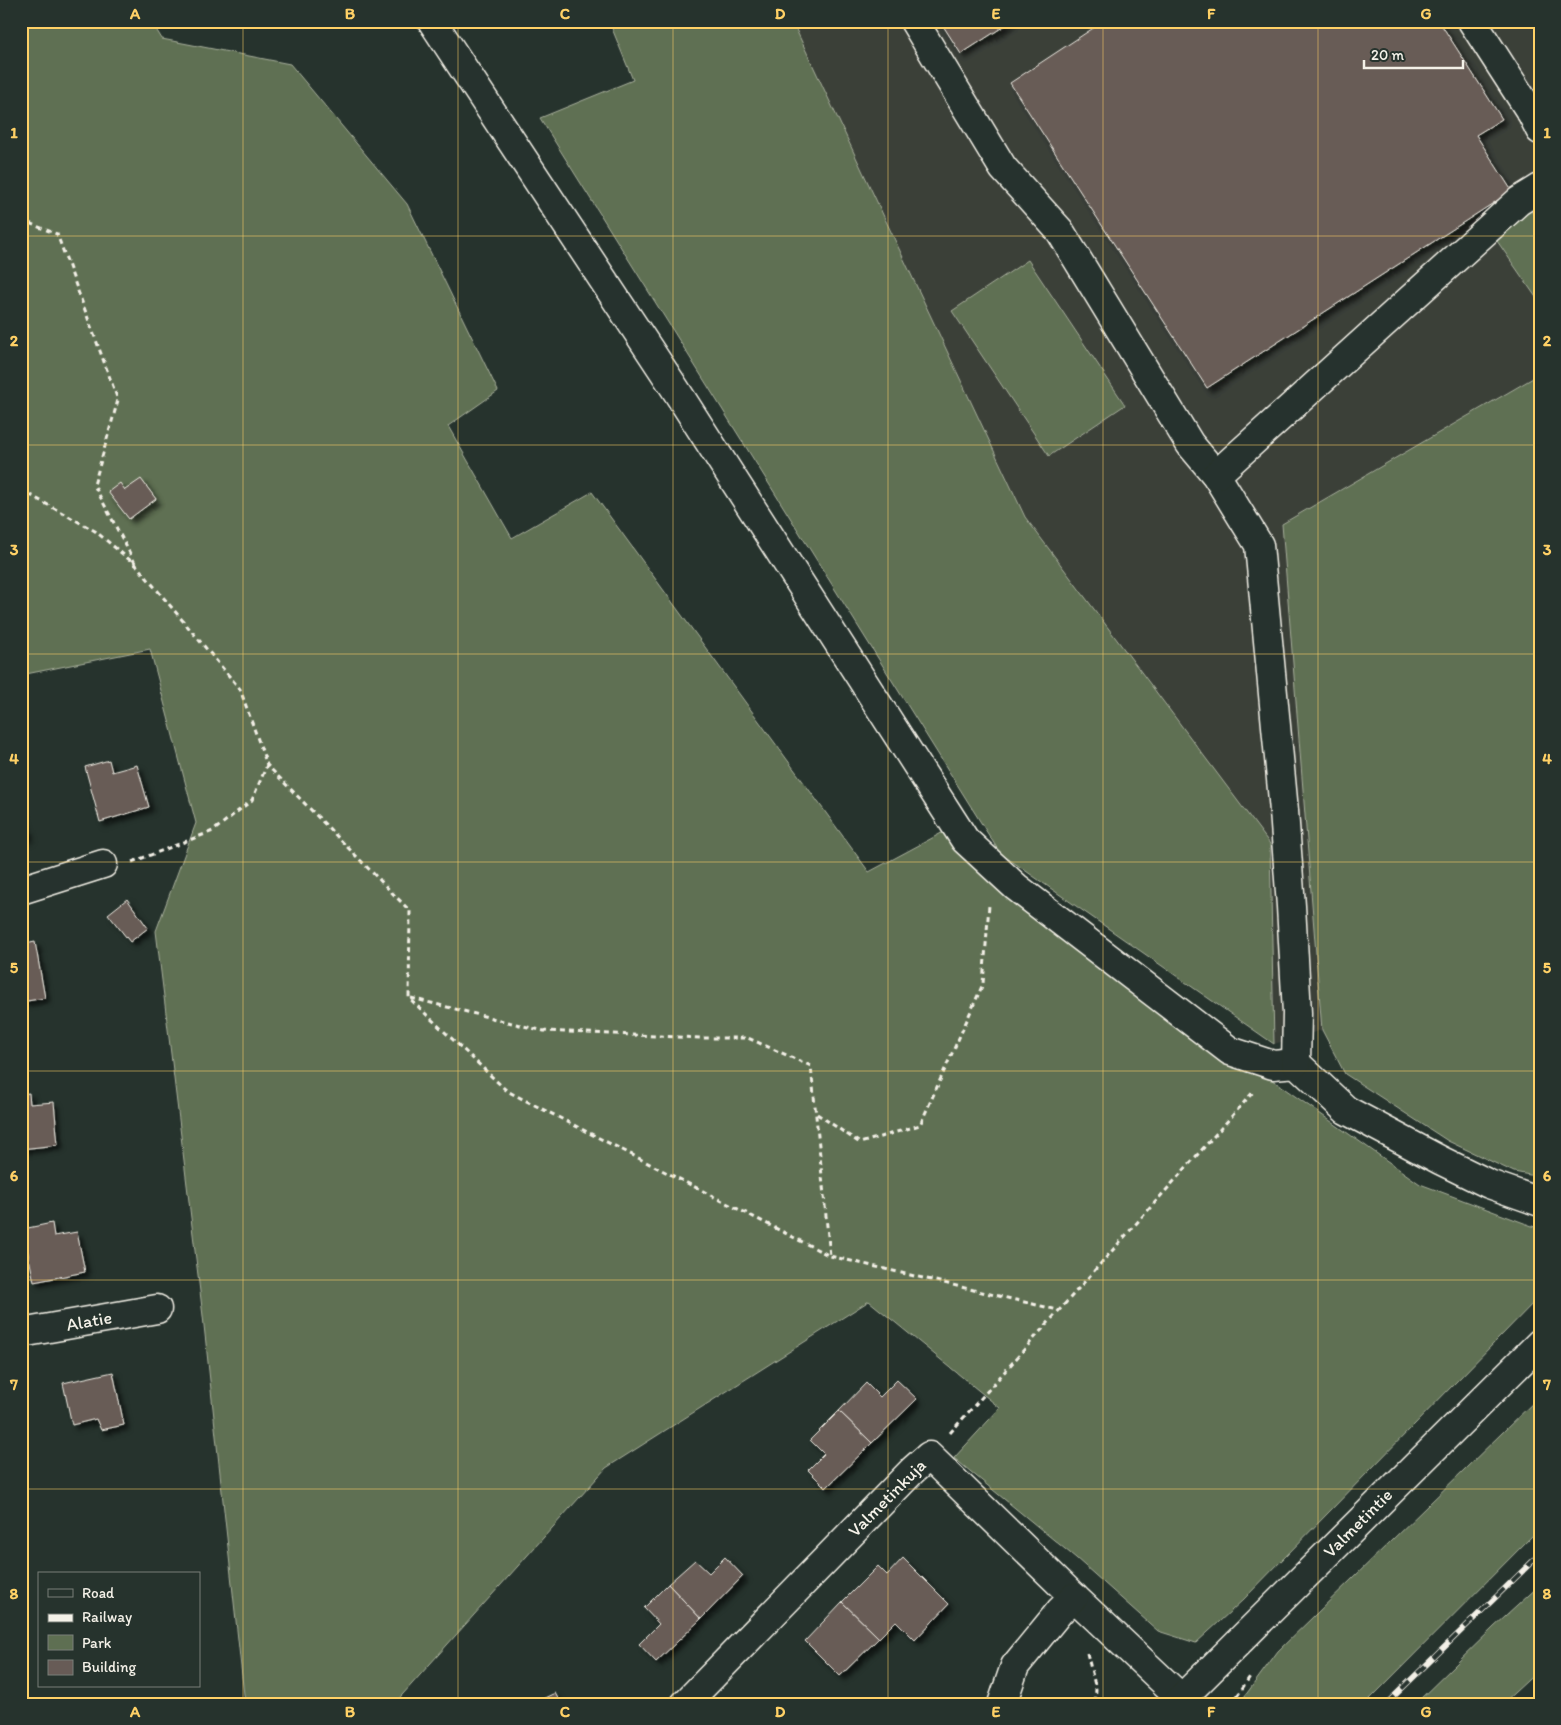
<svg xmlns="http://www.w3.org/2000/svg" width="1561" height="1725" font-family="Itim,sans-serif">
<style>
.built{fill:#3a3f39}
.green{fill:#5e6f52;stroke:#a9b09d}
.building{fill:#675b56;stroke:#f4f1e8;filter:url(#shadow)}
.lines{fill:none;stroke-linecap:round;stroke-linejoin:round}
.minor-casing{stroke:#f4f1e8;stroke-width:31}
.path{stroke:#f4f1e8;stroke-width:3;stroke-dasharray:5 4;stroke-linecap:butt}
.minor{stroke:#26332d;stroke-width:28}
.rail-casing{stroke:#f4f1e8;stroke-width:5.5}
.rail{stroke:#26332d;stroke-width:4;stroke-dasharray:11;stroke-linecap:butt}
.grid{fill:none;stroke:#ffd166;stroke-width:1;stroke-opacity:0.55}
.labels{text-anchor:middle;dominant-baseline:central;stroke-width:5;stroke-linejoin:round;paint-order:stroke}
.street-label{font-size:18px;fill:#f4f1e8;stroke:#26332d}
.neatline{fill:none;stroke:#ffd166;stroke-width:2}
.grid-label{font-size:16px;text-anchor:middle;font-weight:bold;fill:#ffd166}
</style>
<defs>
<filter id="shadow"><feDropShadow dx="4.5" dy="4.5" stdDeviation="2.5" flood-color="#0009"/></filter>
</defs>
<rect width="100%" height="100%" fill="#26332d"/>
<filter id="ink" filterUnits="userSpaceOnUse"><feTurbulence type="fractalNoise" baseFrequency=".02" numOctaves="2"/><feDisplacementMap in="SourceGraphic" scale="10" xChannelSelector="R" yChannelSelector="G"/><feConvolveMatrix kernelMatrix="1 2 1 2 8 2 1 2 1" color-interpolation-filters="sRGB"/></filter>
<g filter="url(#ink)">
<g class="built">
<path d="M 792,21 L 1104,21 L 1010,83 L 1207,388 L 1477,213 L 1540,303 L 1540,374 L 1282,524 L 1322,1030 L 1274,1044 L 1270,844 L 1025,517 Z"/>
<path d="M 1439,21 L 1540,21 L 1540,186 L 1512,191 L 1476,135 L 1501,119 Z"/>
</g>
<g class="green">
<path d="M 21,21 L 151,21 L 162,39 L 290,64 L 407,204 L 498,391 L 448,426 L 512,538 L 592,492 L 869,872 L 949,829 L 985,878 L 1420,1184 L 1540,1229 L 1540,1296 L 1243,1600 L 1196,1643 L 1158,1631 L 1076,1558 L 954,1458 L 1000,1408 L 869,1301 L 606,1468 L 394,1704 L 245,1704 L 203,1316 L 156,931 L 196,823 L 150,649 L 21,675 Z"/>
<path d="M 609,21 L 792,21 L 1025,517 L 1270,844 L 1274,1044 L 1000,853 L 540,118 L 633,80 Z"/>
<path d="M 1531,211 L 1540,223 L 1540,303 L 1495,238 Z"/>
<path d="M 1028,260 L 1125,405 L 1049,456 L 952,311 Z"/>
<path d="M 1540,374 L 1540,1177 L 1514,1172 L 1448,1141 L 1345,1074 L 1322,1030 L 1282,524 Z"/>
<path d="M 1540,1396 L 1540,1528 L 1365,1704 L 1239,1704 L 1278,1651 Z"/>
<path d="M 1540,1585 L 1540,1669 L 1502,1704 L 1415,1704 L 1494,1627 Z"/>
</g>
<g class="building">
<path d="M 940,21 L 1012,21 L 961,54 Z"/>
<path d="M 1104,21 L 1439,21 L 1502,119 L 1476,135 L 1512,191 L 1207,388 L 1010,83 Z"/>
<path d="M 141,479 L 156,499 L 129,519 L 108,492 L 120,483 L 125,490 Z"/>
<path d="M 109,760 L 112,772 L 137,765 L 149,807 L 100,822 L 85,767 Z"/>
<path d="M 21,812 L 29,836 L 21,839 Z"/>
<path d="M 127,899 L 148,928 L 130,942 L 108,914 Z"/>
<path d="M 35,942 L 45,998 L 21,1002 L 21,945 Z"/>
<path d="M 29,1093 L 30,1104 L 54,1102 L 58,1145 L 21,1149 L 21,1094 Z"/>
<path d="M 52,1223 L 54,1236 L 77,1232 L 85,1272 L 34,1282 L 23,1229 Z"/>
<path d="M 113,1372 L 124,1425 L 101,1430 L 96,1419 L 72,1425 L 63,1383 Z"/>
<path d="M 897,1380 L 917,1399 L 872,1443 L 839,1411 L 866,1383 L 880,1397 Z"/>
<path d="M 839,1411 L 872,1443 L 826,1488 L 808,1470 L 824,1454 L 810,1440 Z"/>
<path d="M 725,1557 L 743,1576 L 701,1619 L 668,1584 L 695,1560 L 709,1573 Z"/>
<path d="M 903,1558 L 949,1604 L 915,1640 L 896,1621 L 879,1638 L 842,1602 L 878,1566 L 887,1575 Z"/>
<path d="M 668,1584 L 701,1619 L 656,1662 L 639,1644 L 659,1624 L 644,1608 Z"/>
<path d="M 842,1602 L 879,1638 L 840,1676 L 805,1641 Z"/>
<path d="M 555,1693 L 561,1704 L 532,1704 Z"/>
</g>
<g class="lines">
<defs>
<g id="minor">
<path d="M 432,21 L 674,387 L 965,840 L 1016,887 L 1230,1051 L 1273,1065 L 1296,1063 L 1346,1110 L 1440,1160 L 1489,1184 L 1540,1202"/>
<path d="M 914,21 L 1003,168 L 1060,231 L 1190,444 L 1216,475 L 1259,545 L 1284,811 L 1291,906 L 1297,1013 L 1296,1063"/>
<path d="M 1472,21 L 1532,114 L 1540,130"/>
<path d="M 1216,475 L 1519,201 L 1540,188"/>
<path d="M 21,890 L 103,864"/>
<path d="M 21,1333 L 157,1309"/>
<path d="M 685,1704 L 913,1470 L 929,1456 L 1074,1597 L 1181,1698"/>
<path d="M 1002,1704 L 1015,1666 L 1060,1611 L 1074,1597"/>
<path d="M 1176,1704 L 1540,1343"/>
</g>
</defs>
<use href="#minor" class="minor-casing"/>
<g class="path">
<path d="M 21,220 L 57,234 L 118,400 L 94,485 L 135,563"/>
<path d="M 21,490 L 95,531 L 137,566 L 240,689 L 267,765 L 410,911 L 409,998 L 507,1091 L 830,1256 L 1058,1310"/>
<path d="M 132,862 L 213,831 L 252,800 L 267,765"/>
<path d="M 411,998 L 544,1031 L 701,1038 L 748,1038 L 811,1066 L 830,1256"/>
<path d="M 817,1114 L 860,1143 L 920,1125 L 983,984 L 989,905"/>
<path d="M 950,1433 L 1255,1090"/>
<path d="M 1087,1653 L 1096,1689 L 1095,1704"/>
<path d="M 1232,1704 L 1251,1675"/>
</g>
<use href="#minor" class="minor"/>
<defs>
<path id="rail" d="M 1386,1704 L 1540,1554"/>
</defs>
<use href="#rail" class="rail-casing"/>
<use href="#rail" class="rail"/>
</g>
</g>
<path class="grid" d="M 243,21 L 243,1704M 458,21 L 458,1704M 673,21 L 673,1704M 888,21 L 888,1704M 1103,21 L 1103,1704M 1318,21 L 1318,1704M 21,236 L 1540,236M 21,445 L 1540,445M 21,654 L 1540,654M 21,862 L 1540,862M 21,1071 L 1540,1071M 21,1280 L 1540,1280M 21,1489 L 1540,1489"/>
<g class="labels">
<g class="street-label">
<text transform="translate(89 1321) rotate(-10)">Alatie</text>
<text transform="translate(887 1498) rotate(-45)">Valmetinkuja</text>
<text transform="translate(1358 1523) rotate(-45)">Valmetintie</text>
</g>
</g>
<rect width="1561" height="1725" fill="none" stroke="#26332d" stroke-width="55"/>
<rect x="38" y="1572" width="162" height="115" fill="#26332d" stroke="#787f78"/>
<rect x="48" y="1589" width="25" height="8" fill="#26332d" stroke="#787f78"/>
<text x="82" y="1598" font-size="15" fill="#f4f1e8">Road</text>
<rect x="48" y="1614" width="25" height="8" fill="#f4f1e8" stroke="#787f78"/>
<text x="82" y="1622" font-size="15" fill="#f4f1e8">Railway</text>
<rect x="48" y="1635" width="25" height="15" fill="#5e6f52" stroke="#787f78"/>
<text x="82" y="1648" font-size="15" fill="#f4f1e8">Park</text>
<rect x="48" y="1660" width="25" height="15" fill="#675b56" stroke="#787f78"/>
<text x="82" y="1672" font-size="15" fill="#f4f1e8">Building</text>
<path d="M1364 60v8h99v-8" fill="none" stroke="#f4f1e8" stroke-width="2.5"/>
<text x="1371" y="60" font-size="15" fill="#f4f1e8" stroke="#26332d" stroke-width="4" paint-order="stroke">20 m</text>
<rect x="28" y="28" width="1506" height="1670" class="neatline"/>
<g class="grid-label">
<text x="135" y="19">A</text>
<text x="350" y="19">B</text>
<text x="565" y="19">C</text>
<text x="780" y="19">D</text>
<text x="996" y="19">E</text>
<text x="1211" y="19">F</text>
<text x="1426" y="19">G</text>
<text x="14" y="138">1</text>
<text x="1547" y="138">1</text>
<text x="14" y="346">2</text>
<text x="1547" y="346">2</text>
<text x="14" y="555">3</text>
<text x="1547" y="555">3</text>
<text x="14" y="764">4</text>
<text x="1547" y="764">4</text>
<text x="14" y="973">5</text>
<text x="1547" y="973">5</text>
<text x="14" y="1181">6</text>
<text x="1547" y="1181">6</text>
<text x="14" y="1390">7</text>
<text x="1547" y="1390">7</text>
<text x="14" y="1599">8</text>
<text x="1547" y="1599">8</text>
<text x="135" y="1717">A</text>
<text x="350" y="1717">B</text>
<text x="565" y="1717">C</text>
<text x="780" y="1717">D</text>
<text x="996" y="1717">E</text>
<text x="1211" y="1717">F</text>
<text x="1426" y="1717">G</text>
</g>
</svg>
